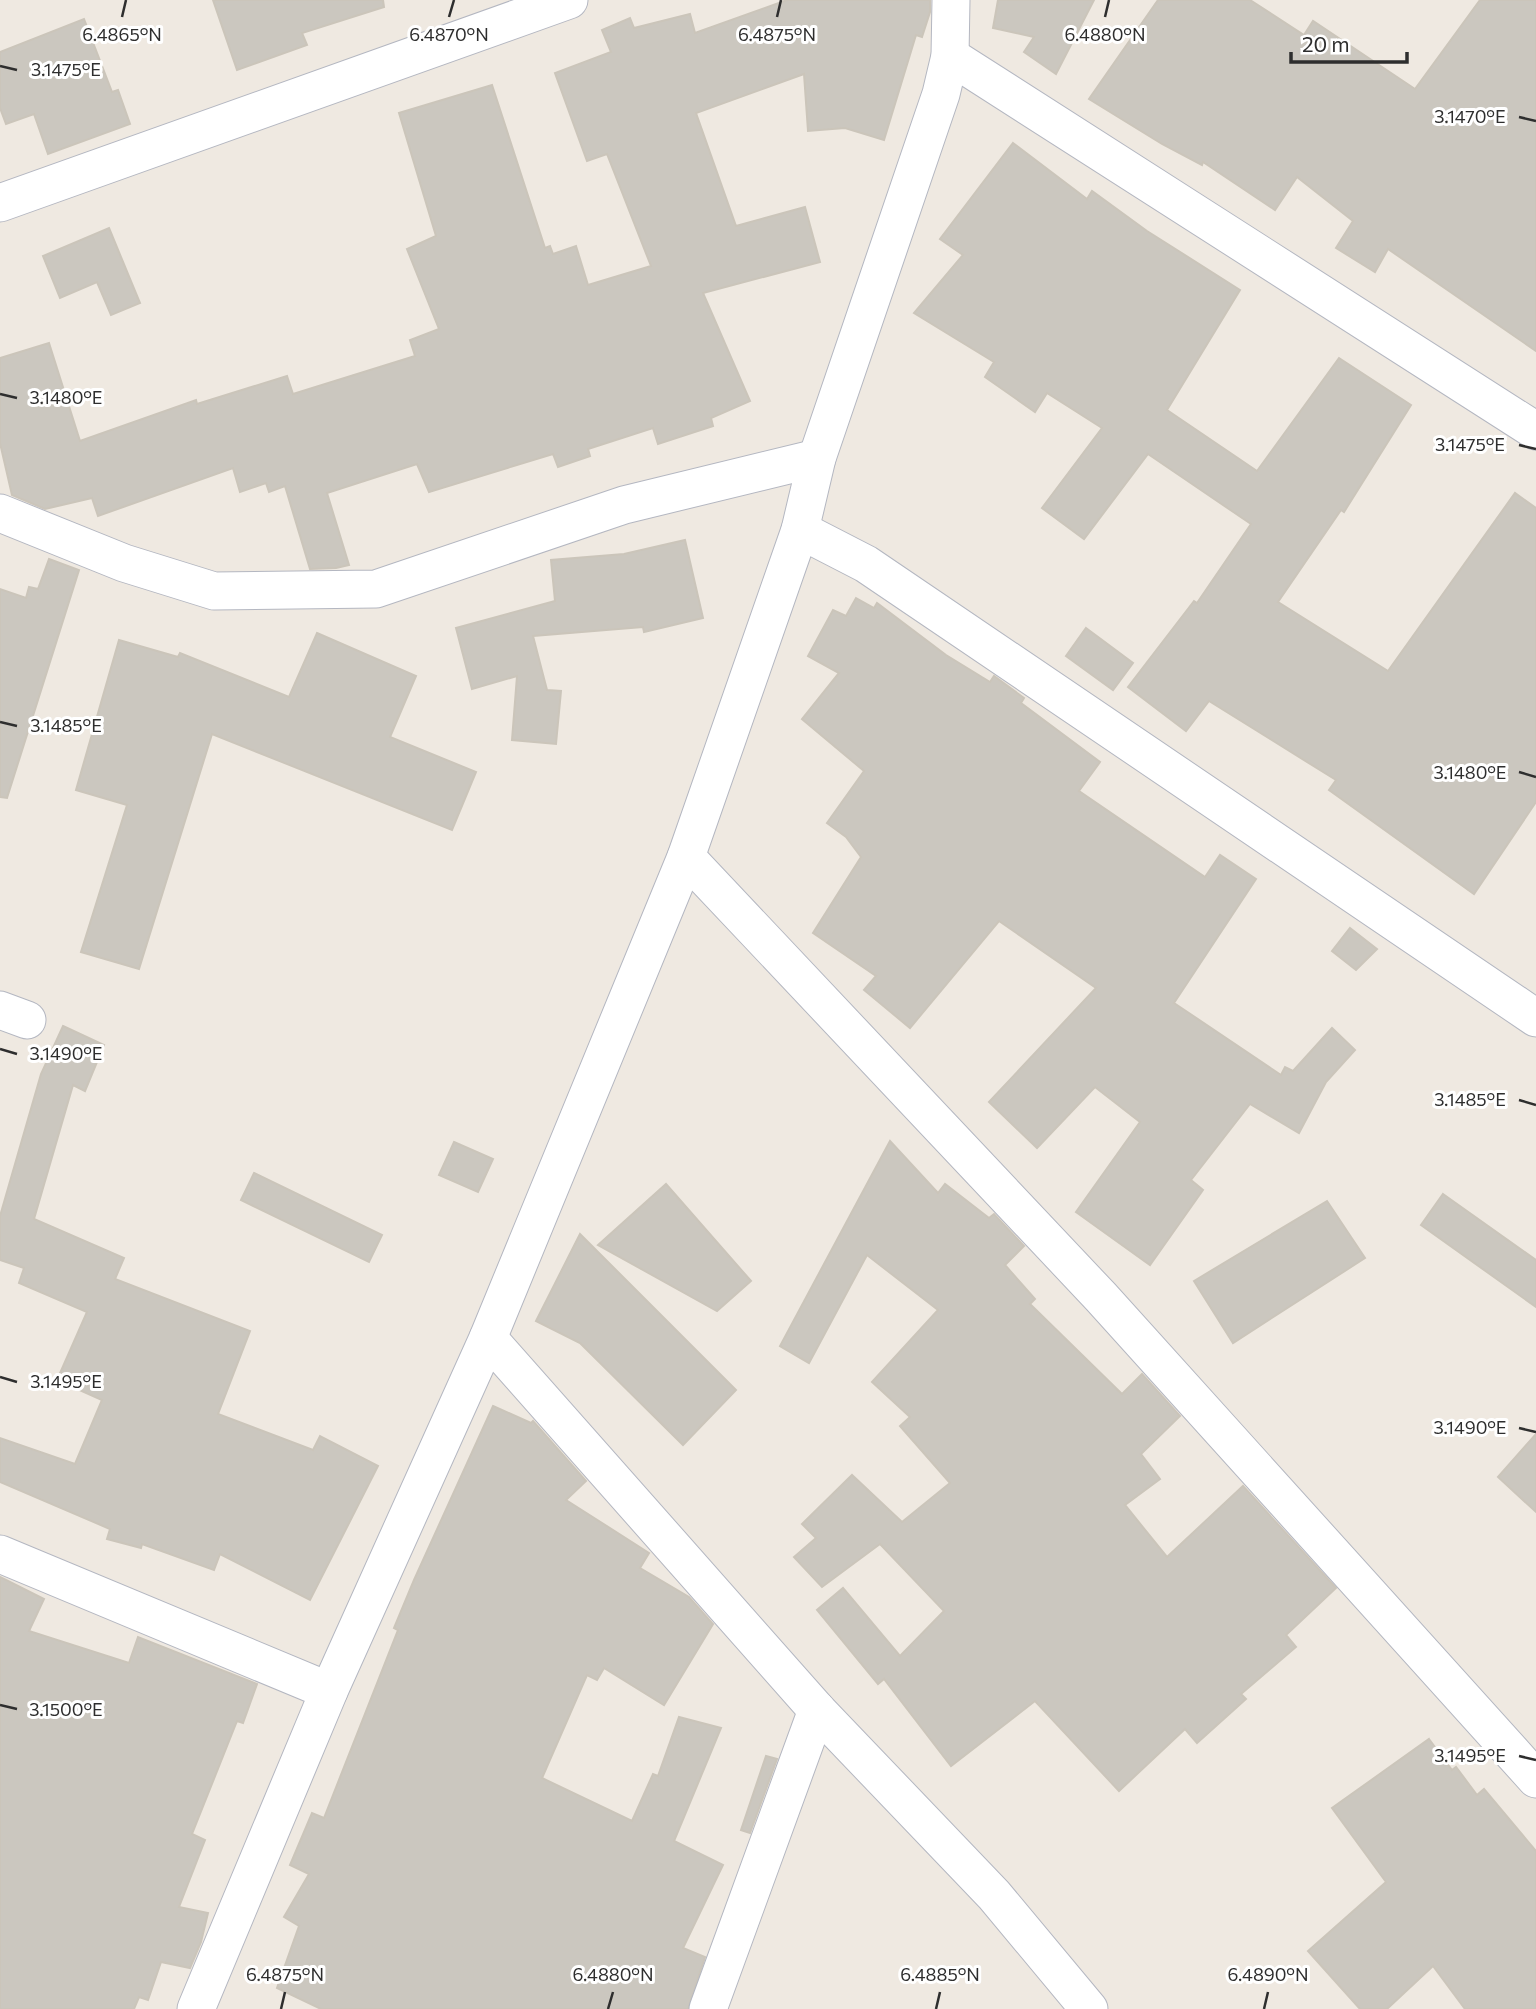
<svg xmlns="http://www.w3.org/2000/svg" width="1536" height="2009" font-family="Commissioner,sans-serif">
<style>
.building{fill:#cbc7bf;stroke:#cbc5ba;stroke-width:2}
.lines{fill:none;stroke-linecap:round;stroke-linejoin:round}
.minor-casing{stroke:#b4b7c1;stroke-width:39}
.minor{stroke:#fff;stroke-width:37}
.ticks{fill:none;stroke:#2e2e2e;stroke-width:2.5}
.ticks-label{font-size:18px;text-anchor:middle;fill:#2e2e2e;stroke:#fff;stroke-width:6;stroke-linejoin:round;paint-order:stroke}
</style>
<rect width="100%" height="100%" fill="#efe9e1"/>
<g class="building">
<path d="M 213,0 L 383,0 L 384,7 L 302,33 L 307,45 L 237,70 Z"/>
<path d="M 787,0 L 930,0 L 930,12 L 922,37 L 916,35 L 884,140 L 845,128 L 808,131 L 804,74 L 696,113 L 736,226 L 805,207 L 820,262 L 703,293 L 750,401 L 711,418 L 713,426 L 658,444 L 653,428 L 588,449 L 590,456 L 558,467 L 553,454 L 429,492 L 417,464 L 327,493 L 349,565 L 336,568 L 310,569 L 285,486 L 269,492 L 266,483 L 240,492 L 233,468 L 98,516 L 92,498 L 45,509 L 12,495 L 0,443 L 0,358 L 49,343 L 80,441 L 196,400 L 197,404 L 287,376 L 293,394 L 415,356 L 410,340 L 439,329 L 407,249 L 436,236 L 399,113 L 492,85 L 545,248 L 550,246 L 553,254 L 576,246 L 588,285 L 651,266 L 607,154 L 587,161 L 555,73 L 611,52 L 602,30 L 630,18 L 634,28 L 690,14 L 695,33 Z"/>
<path d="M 998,0 L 1094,0 L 1056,74 L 1024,52 L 1034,37 L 993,28 Z"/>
<path d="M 1158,0 L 1250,0 L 1304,35 L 1313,21 L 1415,89 L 1480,0 L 1536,0 L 1536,351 L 1388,249 L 1375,272 L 1336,248 L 1353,221 L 1297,177 L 1275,210 L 1203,162 L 1202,165 L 1162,144 L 1089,99 Z"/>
<path d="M 84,19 L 112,92 L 118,90 L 130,124 L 48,154 L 34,114 L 6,124 L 0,108 L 0,52 Z"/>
<path d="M 1013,143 L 1087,199 L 1092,191 L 1147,231 L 1240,290 L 1167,410 L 1257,471 L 1339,358 L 1411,405 L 1344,512 L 1341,510 L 1278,602 L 1388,671 L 1515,493 L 1536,508 L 1536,802 L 1474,894 L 1329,790 L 1336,780 L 1209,701 L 1186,731 L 1128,687 L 1194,601 L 1197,603 L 1251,524 L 1148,454 L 1084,539 L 1042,508 L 1102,428 L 1047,393 L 1035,412 L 985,377 L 994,362 L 914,313 L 963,255 L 940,239 Z"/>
<path d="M 109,228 L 140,303 L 111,315 L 97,282 L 60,298 L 43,256 Z"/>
<path d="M 685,540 L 703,618 L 644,632 L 643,627 L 533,636 L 547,690 L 561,691 L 556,744 L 512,740 L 517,676 L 472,689 L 456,628 L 555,601 L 551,560 L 624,554 Z"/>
<path d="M 49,559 L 79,570 L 7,798 L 0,797 L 0,589 L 26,598 L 29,587 L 38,589 Z"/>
<path d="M 856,598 L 874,608 L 877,603 L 946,655 L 990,682 L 994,676 L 1024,698 L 1021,703 L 1100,762 L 1079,791 L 1205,877 L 1220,855 L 1256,879 L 1174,1003 L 1281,1075 L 1285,1067 L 1293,1071 L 1332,1028 L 1355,1050 L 1326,1082 L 1299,1133 L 1250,1104 L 1191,1180 L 1203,1190 L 1150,1265 L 1076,1212 L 1140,1122 L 1095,1087 L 1037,1148 L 989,1102 L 1096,988 L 999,921 L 910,1028 L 864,990 L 876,976 L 813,933 L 861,857 L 846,837 L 827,823 L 864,771 L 802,719 L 839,673 L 808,656 L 833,610 L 846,616 Z"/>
<path d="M 1086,628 L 1133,663 L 1113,690 L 1066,656 Z"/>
<path d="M 317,633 L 416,676 L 390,737 L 476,772 L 452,830 L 212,734 L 139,969 L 81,952 L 127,805 L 76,790 L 119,640 L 178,657 L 180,653 L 289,697 Z"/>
<path d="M 1350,928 L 1377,949 L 1356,970 L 1332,951 Z"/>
<path d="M 63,1026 L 104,1045 L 85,1091 L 73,1085 L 34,1219 L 124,1258 L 115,1279 L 250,1331 L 218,1414 L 313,1450 L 320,1436 L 378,1466 L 310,1600 L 220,1554 L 214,1570 L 142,1544 L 141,1548 L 107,1539 L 110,1529 L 0,1482 L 0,1438 L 75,1464 L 102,1400 L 57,1380 L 87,1312 L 19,1283 L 24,1268 L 0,1260 L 0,1216 L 41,1074 Z"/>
<path d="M 890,1141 L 938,1193 L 945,1184 L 989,1218 L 994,1214 L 1024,1246 L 1005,1265 L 1035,1299 L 1030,1304 L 1122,1394 L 1142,1374 L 1180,1416 L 1141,1454 L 1160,1479 L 1125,1505 L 1167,1557 L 1243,1486 L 1336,1588 L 1286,1635 L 1296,1647 L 1241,1694 L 1246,1699 L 1197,1743 L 1185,1729 L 1119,1791 L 1035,1701 L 951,1766 L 884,1679 L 878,1684 L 817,1610 L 843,1588 L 900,1656 L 944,1611 L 880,1544 L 822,1587 L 794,1557 L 816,1538 L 802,1524 L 852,1475 L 902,1522 L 950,1483 L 900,1426 L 910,1417 L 872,1382 L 938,1310 L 867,1255 L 809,1363 L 780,1346 Z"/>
<path d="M 454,1142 L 493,1159 L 478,1192 L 439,1175 Z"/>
<path d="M 254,1173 L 382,1235 L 369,1262 L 241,1200 Z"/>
<path d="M 666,1184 L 751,1281 L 717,1311 L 598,1245 Z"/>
<path d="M 1443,1194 L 1536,1260 L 1536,1307 L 1421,1225 Z"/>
<path d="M 1327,1201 L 1365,1258 L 1233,1343 L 1194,1281 Z"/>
<path d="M 580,1234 L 736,1390 L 683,1445 L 580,1343 L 536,1321 Z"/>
<path d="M 493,1406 L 531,1423 L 533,1421 L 586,1481 L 566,1500 L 649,1553 L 640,1568 L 689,1597 L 713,1624 L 664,1705 L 604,1668 L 597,1680 L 587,1675 L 542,1778 L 632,1821 L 653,1774 L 658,1776 L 679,1717 L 721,1728 L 674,1841 L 723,1865 L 683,1948 L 705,1957 L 688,2009 L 321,2009 L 277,1988 L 299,1926 L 284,1917 L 309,1874 L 290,1865 L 312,1813 L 324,1818 L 398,1630 L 394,1628 L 414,1580 Z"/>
<path d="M 1536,1434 L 1536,1512 L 1498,1477 Z"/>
<path d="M 0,1577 L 44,1599 L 29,1631 L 129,1663 L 138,1637 L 257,1684 L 243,1723 L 237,1721 L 192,1834 L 205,1840 L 179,1907 L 208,1913 L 201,1942 L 190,1968 L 161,1962 L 148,2000 L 139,1997 L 134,2009 L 0,2009 Z"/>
<path d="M 1429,1739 L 1452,1770 L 1456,1767 L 1477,1795 L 1484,1789 L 1536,1851 L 1536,2009 L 1465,2009 L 1433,1966 L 1387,2009 L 1360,2009 L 1308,1951 L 1386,1882 L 1332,1808 Z"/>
<path d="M 766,1756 L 777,1759 L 750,1833 L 741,1830 Z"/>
</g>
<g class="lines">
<defs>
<g id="minor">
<path d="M 950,56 L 1536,431"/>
<path d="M 0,203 L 569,0"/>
<path d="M 0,513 L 124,563 L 214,591 L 376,589 L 624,505 L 817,458"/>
<path d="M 800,530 L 866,564 L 1536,1018"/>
<path d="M 686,857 L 1101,1297 L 1536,1779"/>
<path d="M 0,1010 L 27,1020"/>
<path d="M 488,1338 L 817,1710 L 994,1895 L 1089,2009"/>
<path d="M 0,1554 L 329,1691"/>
<path d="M 196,2009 L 329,1691 L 488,1338 L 686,857 L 800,530 L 817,458 L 941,94 L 950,56 L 951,0"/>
<path d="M 708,2009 L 817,1710"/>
</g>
</defs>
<use href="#minor" class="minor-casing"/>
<use href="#minor" class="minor"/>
</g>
<path class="ticks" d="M 122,17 L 126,0M 449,17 L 454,0M 777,17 L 781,0M 1105,17 L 1109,0M 0,66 L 17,70M 1519,117 L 1536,121M 0,394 L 17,398M 1519,445 L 1536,449M 0,722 L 17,726M 1519,772 L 1536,777M 0,1049 L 17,1054M 1519,1100 L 1536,1105M 0,1377 L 17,1382M 1519,1428 L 1536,1432M 0,1705 L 17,1709M 1519,1756 L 1536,1760M 281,2009 L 285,1992M 608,2009 L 613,1992M 936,2009 L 940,1992M 1264,2009 L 1268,1992"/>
<g class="ticks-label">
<text x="122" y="41">6.4865°N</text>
<text x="449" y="41">6.4870°N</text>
<text x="777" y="41">6.4875°N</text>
<text x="1105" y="41">6.4880°N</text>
<text x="66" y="76">3.1475°E</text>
<text x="1470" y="123">3.1470°E</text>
<text x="66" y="404">3.1480°E</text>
<text x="1470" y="451">3.1475°E</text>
<text x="66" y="732">3.1485°E</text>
<text x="1470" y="779">3.1480°E</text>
<text x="66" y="1060">3.1490°E</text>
<text x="1470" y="1106">3.1485°E</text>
<text x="66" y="1388">3.1495°E</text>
<text x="1470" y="1434">3.1490°E</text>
<text x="66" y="1716">3.1500°E</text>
<text x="1470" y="1762">3.1495°E</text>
<text x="285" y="1981">6.4875°N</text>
<text x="613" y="1981">6.4880°N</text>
<text x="940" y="1981">6.4885°N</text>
<text x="1268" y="1981">6.4890°N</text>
</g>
<path d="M1291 52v10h116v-10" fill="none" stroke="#2e2e2e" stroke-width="3.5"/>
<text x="1302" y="52" font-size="21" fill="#2e2e2e" stroke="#ffffff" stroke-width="5" paint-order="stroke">20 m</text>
</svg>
